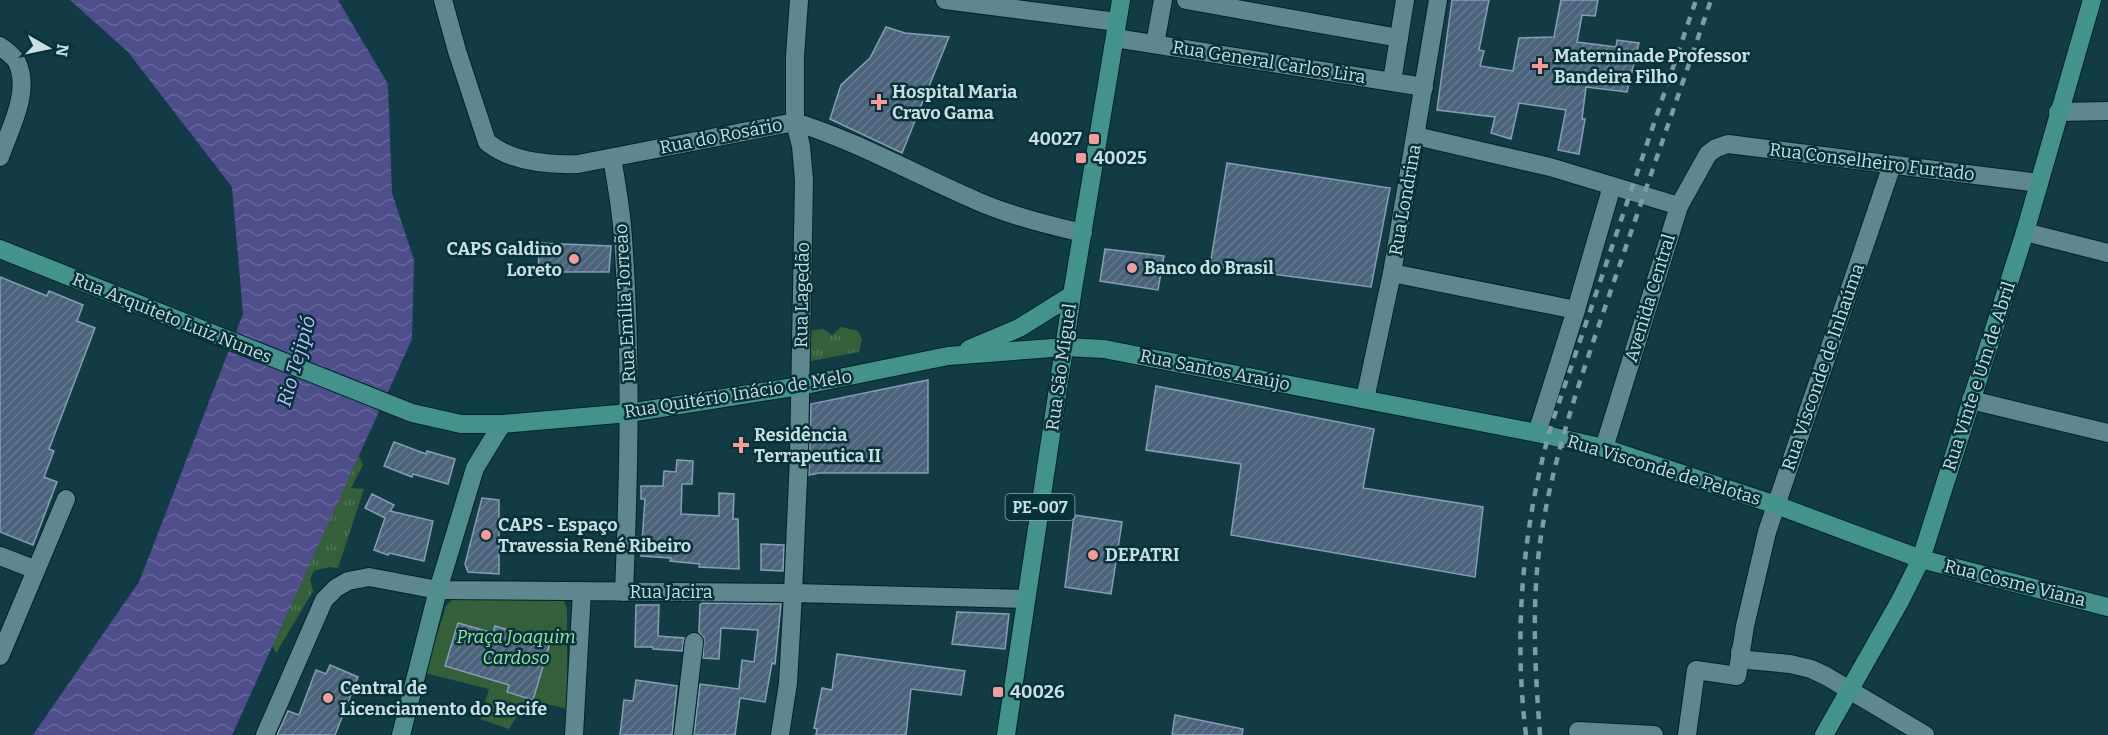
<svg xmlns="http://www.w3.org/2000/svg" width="2108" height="735" font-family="Bitter,serif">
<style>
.grass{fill:url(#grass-tufts)}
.green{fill:#336039}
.water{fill:url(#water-waves)}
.building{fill:url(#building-hatch);stroke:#849fb8;stroke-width:1.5}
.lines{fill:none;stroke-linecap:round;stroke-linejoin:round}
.minor-casing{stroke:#022228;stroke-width:20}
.secondary-casing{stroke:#022228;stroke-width:20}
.primary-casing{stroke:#022228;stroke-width:20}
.minor{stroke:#5e8891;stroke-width:18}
.secondary{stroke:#508d8f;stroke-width:18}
.primary{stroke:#43938c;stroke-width:18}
.rail{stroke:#7f9da3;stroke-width:4.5;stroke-dasharray:8 8;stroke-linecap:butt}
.poi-dot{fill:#f59b9a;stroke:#05323a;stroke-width:2}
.labels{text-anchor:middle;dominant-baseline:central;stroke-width:5;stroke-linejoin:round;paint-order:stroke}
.shield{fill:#05323a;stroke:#8eabb1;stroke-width:1.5}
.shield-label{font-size:16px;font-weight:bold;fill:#c9dfe4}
.poi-label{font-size:18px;font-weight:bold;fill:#c9dfe4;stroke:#05323a;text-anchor:start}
.street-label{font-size:18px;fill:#c9dfe4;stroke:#05323a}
.park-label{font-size:18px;font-style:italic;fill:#97e8a0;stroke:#05323a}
.water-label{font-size:20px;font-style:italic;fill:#bdc2f8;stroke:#05323a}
</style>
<defs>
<pattern id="grass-tufts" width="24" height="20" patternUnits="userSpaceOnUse" patternTransform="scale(1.5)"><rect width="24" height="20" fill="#336039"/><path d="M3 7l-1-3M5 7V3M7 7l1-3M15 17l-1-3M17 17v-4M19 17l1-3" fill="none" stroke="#4f7656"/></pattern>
<pattern id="water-waves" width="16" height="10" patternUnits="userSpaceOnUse" patternTransform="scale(1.5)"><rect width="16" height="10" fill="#4d4e8a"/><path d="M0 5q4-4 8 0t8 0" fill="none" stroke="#65679a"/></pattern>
<pattern id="building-hatch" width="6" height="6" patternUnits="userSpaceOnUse" patternTransform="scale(1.5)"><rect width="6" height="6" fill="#4b647b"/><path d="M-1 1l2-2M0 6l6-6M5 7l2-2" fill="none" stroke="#647a8e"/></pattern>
</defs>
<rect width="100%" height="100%" fill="#123c45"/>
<g class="grass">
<path d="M 841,327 L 858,331 L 862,339 L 859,352 L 811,361 L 808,331 L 823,329 L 832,335 Z"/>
<path d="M 359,456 L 363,465 L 351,488 L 364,489 L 338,568 L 329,567 L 314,571 L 310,579 L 313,591 L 276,653 L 270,641 Z"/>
</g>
<path class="green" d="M 453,599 L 564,601 L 567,609 L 567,709 L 527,699 L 509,729 L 480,719 L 489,689 L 425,673 L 446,606 Z"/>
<path class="water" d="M 70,0 L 338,0 L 388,84 L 392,193 L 414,260 L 412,339 L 232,735 L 33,735 L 139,582 L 243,314 L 232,187 L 128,52 Z"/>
<g class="building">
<path d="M 1452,0 L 1489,0 L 1479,50 L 1484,51 L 1480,66 L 1513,71 L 1519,38 L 1554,37 L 1561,0 L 1598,0 L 1595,16 L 1582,15 L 1577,42 L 1616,47 L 1617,40 L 1639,43 L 1627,92 L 1586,87 L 1582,119 L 1585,119 L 1579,154 L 1558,150 L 1566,110 L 1519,103 L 1511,139 L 1491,133 L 1495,117 L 1437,110 Z"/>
<path d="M 886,27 L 905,33 L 949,37 L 902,153 L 830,119 L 841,85 L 870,58 Z"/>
<path d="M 1227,163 L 1390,188 L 1371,287 L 1210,266 Z"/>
<path d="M 538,243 L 611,246 L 609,272 L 539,272 Z"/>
<path d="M 1105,249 L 1164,256 L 1158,290 L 1100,281 Z"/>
<path d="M 0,277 L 47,296 L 49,291 L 83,305 L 77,321 L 95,328 L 49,449 L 54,451 L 44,477 L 57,482 L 33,545 L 0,532 Z"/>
<path d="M 928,380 L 928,473 L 819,473 L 809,475 L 811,404 Z"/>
<path d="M 1156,386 L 1374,429 L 1363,488 L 1483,507 L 1475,577 L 1231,535 L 1241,464 L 1146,450 Z"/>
<path d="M 394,442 L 426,454 L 427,451 L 455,459 L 448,484 L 413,474 L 412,477 L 384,466 Z"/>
<path d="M 677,460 L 693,461 L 692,484 L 682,484 L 681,514 L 719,516 L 719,493 L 734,494 L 733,519 L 738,519 L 739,569 L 699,567 L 700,564 L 670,561 L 671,558 L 641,556 L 645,499 L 641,499 L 641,486 L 663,486 L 664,471 L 676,472 Z"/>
<path d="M 372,494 L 394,505 L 390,511 L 433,521 L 424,561 L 389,553 L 388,555 L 374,550 L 385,518 L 365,508 Z"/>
<path d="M 482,498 L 499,500 L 499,574 L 468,572 L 465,564 Z"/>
<path d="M 1074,515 L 1122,522 L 1111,594 L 1065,587 Z"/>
<path d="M 761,544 L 784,545 L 783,571 L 761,570 Z"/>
<path d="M 702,603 L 781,604 L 775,664 L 772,663 L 765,702 L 740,698 L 735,735 L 694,735 L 700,684 L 739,689 L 742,660 L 754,662 L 758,630 L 721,628 L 719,659 L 703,658 L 704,638 L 699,632 L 700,605 Z"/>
<path d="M 636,605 L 659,605 L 658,636 L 684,638 L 682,651 L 653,649 L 653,647 L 635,647 Z"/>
<path d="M 957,612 L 1009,614 L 1005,649 L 952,644 Z"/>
<path d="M 458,623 L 493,633 L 495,626 L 550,643 L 533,700 L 507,692 L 509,685 L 445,666 Z"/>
<path d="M 837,654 L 965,671 L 961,695 L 911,689 L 906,735 L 816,735 L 817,729 L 814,728 L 822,688 L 832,690 Z"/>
<path d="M 330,665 L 358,677 L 335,735 L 277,735 L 288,711 L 299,715 L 316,670 L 326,674 Z"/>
<path d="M 636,680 L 677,686 L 672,735 L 620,735 L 624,700 L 633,701 Z"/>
<path d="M 1175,715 L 1243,729 L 1242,735 L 1172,735 Z"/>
</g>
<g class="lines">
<defs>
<g id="minor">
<path d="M 443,0 L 457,51 L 487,142 C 511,162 549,165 578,164 L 795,122 C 859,142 916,175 977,201 C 1011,216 1047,225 1083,233"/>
<path d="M 945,0 L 1117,22"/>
<path d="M 1186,0 L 1399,38"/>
<path d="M 1115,38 L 1424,87"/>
<path d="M 1155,44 L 1163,0"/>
<path d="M 0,46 C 5,50 14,56 17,62 C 31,92 10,128 0,157"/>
<path d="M 1392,81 L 1405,0"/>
<path d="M 2058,112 L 2108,111"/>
<path d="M 1416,136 L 1550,167 L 1679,206"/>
<path d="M 612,158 C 616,181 620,203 622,226 C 632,348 629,470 624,592"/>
<path d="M 2025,232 L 2108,253"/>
<path d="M 1392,273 L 1576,310"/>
<path d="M 1365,399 L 1392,273 L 1438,0"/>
<path d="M 1971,400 L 2108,433"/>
<path d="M 1537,433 L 1576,310 L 1612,186"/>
<path d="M 1604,448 L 1679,206 L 1708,154 L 1716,148 L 1728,144 L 2039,183"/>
<path d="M 0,556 L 36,570"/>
<path d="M 1740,652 L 1743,657 L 1748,660 L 1790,664 L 1811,669 L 1826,676 L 1925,735"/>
<path d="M 0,656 L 66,499"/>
<path d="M 1578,731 L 1654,735"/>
<path d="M 265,735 L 324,600 L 336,588 L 348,581 L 369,577 L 438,590 L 793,593 L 1026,599"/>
<path d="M 574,735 L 582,591"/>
<path d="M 683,735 L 694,642"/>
<path d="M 780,735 L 788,683 L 793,593 L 799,456 L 804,180 L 801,146 L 795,122 L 795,56 L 799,0"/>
<path d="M 1687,735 L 1696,670 L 1737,676 L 1745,626 L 1767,532 L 1892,165"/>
</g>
<path id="secondary" d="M 401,735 L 438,590 L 475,468 L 502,424"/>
<g id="primary">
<path d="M 0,249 L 412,413 L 461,424 L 502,424 L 629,413 L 800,386 L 948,356 L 1065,347 L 1104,349 L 1537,433 L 1604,448 L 1776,505 L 1921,559 L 2108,607"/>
<path d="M 969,349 L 1019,328 L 1072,295"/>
<path d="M 1006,735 L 1072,295 L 1121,0"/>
<path d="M 1824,735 L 1900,601 L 1921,559 L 2025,232 L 2092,0"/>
</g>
</defs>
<use href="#minor" class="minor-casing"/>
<use href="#secondary" class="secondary-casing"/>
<use href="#primary" class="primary-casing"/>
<use href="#minor" class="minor"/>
<use href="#secondary" class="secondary"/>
<use href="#primary" class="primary"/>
<g class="rail">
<path d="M 1526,735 C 1513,631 1523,523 1552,423 L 1696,0"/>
<path d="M 1540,735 C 1535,669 1531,602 1541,536 C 1554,451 1584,369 1612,287 C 1645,192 1678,96 1711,0"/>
</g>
</g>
<g class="poi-dot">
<path d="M1537 57h6v6h6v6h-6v6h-6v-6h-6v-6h6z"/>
<path d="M876 93h6v6h6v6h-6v6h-6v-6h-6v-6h6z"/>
<rect x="1088" y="133" width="12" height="12" rx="3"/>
<rect x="1075" y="152" width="12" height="12" rx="3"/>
<circle cx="574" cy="259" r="6"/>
<circle cx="1132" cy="268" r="6"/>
<path d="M738 436h6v6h6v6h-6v6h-6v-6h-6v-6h6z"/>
<circle cx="486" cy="535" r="6"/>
<circle cx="1093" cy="555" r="6"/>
<rect x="992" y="686" width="12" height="12" rx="3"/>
<circle cx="328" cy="698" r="6"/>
</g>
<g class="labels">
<rect class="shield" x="1005.5" y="494" width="69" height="26" rx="4.5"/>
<g class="shield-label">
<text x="1040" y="507">PE-007</text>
</g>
<g class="poi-label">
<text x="1554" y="56">Materninade Professor<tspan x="1554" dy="21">Bandeira Filho</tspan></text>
<text x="892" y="92">Hospital Maria<tspan x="892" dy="21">Cravo Gama</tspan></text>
<text x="1082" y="139" text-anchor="end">40027</text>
<text x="1093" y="158">40025</text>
<text x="562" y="249" text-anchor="end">CAPS Galdino<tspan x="562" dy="21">Loreto</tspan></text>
<text x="1144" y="268">Banco do Brasil</text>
<text x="754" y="435">Residência<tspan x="754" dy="21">Terrapeutica II</tspan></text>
<text x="498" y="525">CAPS - Espaço<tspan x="498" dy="21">Travessia René Ribeiro</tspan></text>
<text x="1105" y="555">DEPATRI</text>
<text x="340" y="688">Central de<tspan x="340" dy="21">Licenciamento do Recife</tspan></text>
<text x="1010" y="692">40026</text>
</g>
<g class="street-label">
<text transform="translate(1269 62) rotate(9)">Rua General Carlos Lira</text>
<text transform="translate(721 136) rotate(-11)">Rua do Rosário</text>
<text transform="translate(1872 162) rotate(7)">Rua Conselheiro Furtado</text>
<text transform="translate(1405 200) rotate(-80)">Rua Londrina</text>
<text transform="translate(802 295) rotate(-89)">Rua Lagedão</text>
<text transform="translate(1650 298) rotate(-73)">Avenida Central</text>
<text transform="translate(625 303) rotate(-93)">Rua Emília Torreão</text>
<text transform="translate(172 318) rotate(22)">Rua Arquiteto Luiz Nunes</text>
<text transform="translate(1061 367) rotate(-82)">Rua São Miguel</text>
<text transform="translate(1823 367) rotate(-71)">Rua Visconde de Inhaúma</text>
<text transform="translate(1215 370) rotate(11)">Rua Santos Araújo</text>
<text transform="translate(1979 376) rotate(-72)">Rua Vinte e Um de Abril</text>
<text transform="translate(738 394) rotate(-9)">Rua Quitério Inácio de Melo</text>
<text transform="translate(1664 470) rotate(17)">Rua Visconde de Pelotas</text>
<text transform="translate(2015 583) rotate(14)">Rua Cosme Viana</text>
<text x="671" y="592">Rua Jacira</text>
</g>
<g class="park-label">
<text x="516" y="637">Praça Joaquim<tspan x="516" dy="21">Cardoso</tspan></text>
</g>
<g class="water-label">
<text transform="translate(296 361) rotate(-74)">Rio Tejipió</text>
</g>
</g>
<g transform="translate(48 48) rotate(99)" stroke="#05323a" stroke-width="4.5" paint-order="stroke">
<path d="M0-4.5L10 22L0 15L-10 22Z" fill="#c9dfe4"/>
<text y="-9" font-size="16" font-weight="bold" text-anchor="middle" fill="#c9dfe4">N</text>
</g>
</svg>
